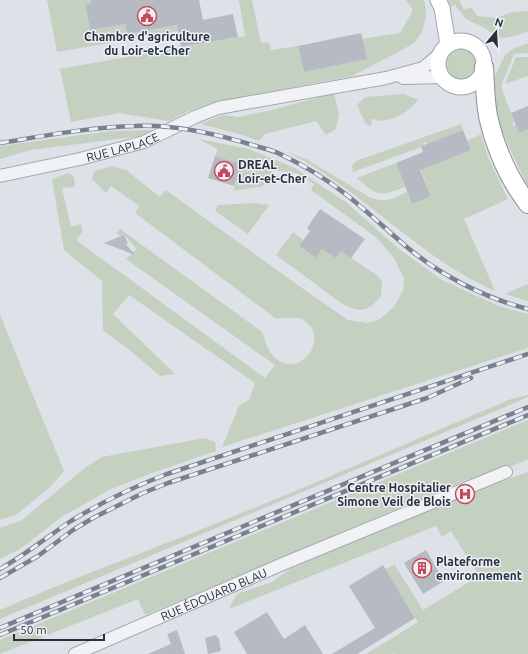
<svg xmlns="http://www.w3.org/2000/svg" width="528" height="654" font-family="Ubuntu,sans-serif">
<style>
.green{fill:#c4d0c0}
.building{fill:#b6bbc3}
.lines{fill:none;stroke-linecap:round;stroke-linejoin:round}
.minor-casing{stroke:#a4a8b1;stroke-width:14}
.major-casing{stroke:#9ea6b2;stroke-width:17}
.highway-casing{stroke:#878f9c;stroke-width:20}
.minor{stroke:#f1f2f5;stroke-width:12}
.major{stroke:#fff;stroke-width:15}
.highway{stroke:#fff;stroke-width:18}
.rail-casing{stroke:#79818f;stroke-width:4.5}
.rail{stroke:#eef0f5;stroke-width:3;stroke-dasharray:9;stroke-linecap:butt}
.labels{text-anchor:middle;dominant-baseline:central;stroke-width:3;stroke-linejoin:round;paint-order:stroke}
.poi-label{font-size:12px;font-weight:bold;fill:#282f3d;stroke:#eef0f5;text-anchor:start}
.street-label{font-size:12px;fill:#282f3d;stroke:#eef0f5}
</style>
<rect width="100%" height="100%" fill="#dee1e7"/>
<g class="green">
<path d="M 47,0 L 91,0 L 91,4 L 85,5 L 90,30 L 116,25 L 122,7 L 127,34 L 177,25 L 178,31 L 57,52 Z"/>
<path d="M 239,0 L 252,0 L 261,43 L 269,42 L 271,50 L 298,46 L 304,72 L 366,59 L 362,39 L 400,33 L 413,10 L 406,0 L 423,0 L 425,3 L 426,17 L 422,32 L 415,42 L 404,49 L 352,76 L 211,103 L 189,111 L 169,121 L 119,113 L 71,122 L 60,69 L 245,36 Z"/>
<path d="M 448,0 L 459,0 L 464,10 L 471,7 L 477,16 L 496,18 L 512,12 L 528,11 L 528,31 C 514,37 505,40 490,36 L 492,33 L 485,28 L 466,19 L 455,5 L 451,7 Z"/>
<circle cx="462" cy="62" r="19"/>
<path d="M 528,43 L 528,53 L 514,54 L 501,86 L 514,122 L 512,123 L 513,126 L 516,125 L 519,133 L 528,129 L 528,188 L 503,134 L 497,133 L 491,84 L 505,55 L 513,49 Z"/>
<path d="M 516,57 L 528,57 L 528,76 L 505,84 Z"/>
<path d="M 334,93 L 339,114 L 336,129 L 326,135 L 316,121 L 265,134 L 259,141 L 243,135 L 200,124 L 223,115 L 238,117 L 276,109 Z"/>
<path d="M 404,94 L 418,100 C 410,111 395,120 381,121 C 378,121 375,119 372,119 L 371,126 L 365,123 L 357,105 L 365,97 Z"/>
<path d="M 461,124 L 463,130 L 427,144 L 426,142 L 423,143 L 424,146 L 353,172 L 352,166 L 356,161 Z"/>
<path d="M 155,130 L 142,136 L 31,150 L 0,159 L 0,146 L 111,131 Z"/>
<path d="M 481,134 L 488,157 L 508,199 L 464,219 L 495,291 C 426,261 375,204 311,165 C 303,160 295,156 287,152 L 306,159 L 371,198 C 387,203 393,199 407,192 L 412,204 L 431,196 L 419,165 L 471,150 L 467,141 Z"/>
<path d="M 198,139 L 249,149 L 295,168 L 347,203 L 399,249 L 442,280 L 501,307 L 528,314 L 528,348 L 222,447 L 239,406 L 249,400 L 255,383 L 129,295 L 113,314 L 175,374 L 160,376 L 132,352 L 103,330 L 102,281 L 64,250 L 52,179 L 68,173 L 74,177 L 75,187 L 62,188 L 71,227 L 81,224 L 83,231 L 76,240 L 265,378 L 275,365 L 126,259 L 137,249 L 124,235 L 120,236 L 117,233 L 120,229 L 261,331 C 265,338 267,350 273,356 C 298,382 331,340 305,321 C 296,314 286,320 275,318 L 135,213 L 139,206 L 111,186 L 106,193 L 92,179 L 95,171 L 112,166 L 126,170 L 160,197 L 166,190 L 299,286 L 348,320 L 368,323 L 380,319 L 394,307 L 403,290 L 404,279 L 394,258 L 377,238 L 311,190 L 314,184 L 296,173 L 273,170 L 263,186 L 233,191 L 240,164 L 215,156 L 218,149 Z"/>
<path d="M 396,163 L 405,187 C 378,197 378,196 357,178 Z"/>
<path d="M 254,203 L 269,205 L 248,234 L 215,211 L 218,205 Z"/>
<path d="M 293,232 L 303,240 L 299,246 L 316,258 L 322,249 L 336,258 L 341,251 L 378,276 L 382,282 L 381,296 C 367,313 360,313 341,303 L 276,255 Z"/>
<path d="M 528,284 L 528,301 L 505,294 Z"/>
<path d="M 0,315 L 64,471 L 50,487 L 16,515 L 0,520 Z"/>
<path d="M 528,395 L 528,397 L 505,407 L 0,619 L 0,610 C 73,578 148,551 222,521 C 319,482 414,440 511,399 Z"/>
<path d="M 528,420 L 528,459 L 512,466 L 506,466 L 464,481 L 282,557 L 282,559 L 145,615 L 138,599 L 0,654 L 0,640 Z"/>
<path d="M 205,438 L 215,442 L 216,451 L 155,472 L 113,488 L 63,516 L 20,549 L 0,559 L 0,528 L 22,520 L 86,467 L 102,457 Z"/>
<path d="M 528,472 L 528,654 L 395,654 L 394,653 L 393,654 L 366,654 L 418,622 L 385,569 L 395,565 L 423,610 L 479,576 L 451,531 L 442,537 L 436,526 L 229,609 L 237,594 L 272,582 L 290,569 L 443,503 Z"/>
</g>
<g class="building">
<path d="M 91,0 L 199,0 L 203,20 L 233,14 L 238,37 L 181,47 L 177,25 L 127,34 L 125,24 L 90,30 L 85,4 L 91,4 Z"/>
<path d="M 361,33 L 367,59 L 304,72 L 298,46 Z"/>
<path d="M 528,106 L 528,129 L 519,133 L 511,113 Z"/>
<path d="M 463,130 L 471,150 L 420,170 L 431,196 L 412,204 L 396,163 L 423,152 L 421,147 L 424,145 Z"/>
<path d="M 215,156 L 241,164 L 234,186 L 208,178 Z"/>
<path d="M 320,209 L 365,239 L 351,258 L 341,251 L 336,258 L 322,249 L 316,258 L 299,246 L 310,231 L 307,228 Z"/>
<path d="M 124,235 L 128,243 L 126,244 L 135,255 L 104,243 Z"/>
<path d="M 426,550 L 444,581 L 423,594 L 404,563 Z"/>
<path d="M 383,565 L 415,618 L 357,654 L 332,654 L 375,628 L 349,586 Z"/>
<path d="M 267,612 L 284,639 L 305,625 L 323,654 L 247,654 L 234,632 Z"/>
<path d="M 177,630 L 185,654 L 148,654 L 171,644 L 167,634 Z"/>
<path d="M 216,635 L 219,639 L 221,651 L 208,654 L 205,638 Z"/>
</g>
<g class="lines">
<defs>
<g id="minor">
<path d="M 403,78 L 443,77"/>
<path id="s1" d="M 0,176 L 80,159 L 144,142 L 195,117 L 218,108 L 386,78 L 423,68 L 441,53"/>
<path id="s2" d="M 75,654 L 285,563 L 506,472"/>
</g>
<g id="major">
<path d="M 438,0 L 442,8 L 448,45"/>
<circle cx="461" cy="64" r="23"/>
</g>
<path id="highway" d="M 484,67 C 485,83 485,100 488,116 C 495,147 509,179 528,204"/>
</defs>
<use href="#minor" class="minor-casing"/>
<use href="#major" class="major-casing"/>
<use href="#highway" class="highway-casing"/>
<use href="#minor" class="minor"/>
<use href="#major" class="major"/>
<use href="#highway" class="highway"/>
<defs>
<g id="rail">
<path d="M 0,143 C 44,136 90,127 135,126 C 174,124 221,135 259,147 C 267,149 275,151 282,155 C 305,166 328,180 348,196 C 369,213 388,231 408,248 C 442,276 485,298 528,309"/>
<path d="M 0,569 C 25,555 47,537 71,521 C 102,502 133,487 167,474 L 528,354"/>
<path d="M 0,578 L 38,556 L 73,530 L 93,518 L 143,493 L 168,483 L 427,398 L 471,378"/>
<path d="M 0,628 L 528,407"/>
<path d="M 0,635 L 528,415"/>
</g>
</defs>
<use href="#rail" class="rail-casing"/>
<use href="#rail" class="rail"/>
</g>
<defs>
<symbol id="civic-ring" viewBox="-11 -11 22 22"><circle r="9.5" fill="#eef0f5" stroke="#c54a5a" stroke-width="1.5"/><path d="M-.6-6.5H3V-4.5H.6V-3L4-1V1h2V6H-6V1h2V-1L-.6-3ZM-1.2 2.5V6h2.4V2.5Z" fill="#c54a5a"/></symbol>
<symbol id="hospital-ring" viewBox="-11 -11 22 22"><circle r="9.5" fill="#eef0f5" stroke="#c54a5a" stroke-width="1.5"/><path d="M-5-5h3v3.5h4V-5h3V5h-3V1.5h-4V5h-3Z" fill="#c54a5a"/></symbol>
<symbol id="building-ring" viewBox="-11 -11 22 22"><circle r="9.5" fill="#eef0f5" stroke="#c54a5a" stroke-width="1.5"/><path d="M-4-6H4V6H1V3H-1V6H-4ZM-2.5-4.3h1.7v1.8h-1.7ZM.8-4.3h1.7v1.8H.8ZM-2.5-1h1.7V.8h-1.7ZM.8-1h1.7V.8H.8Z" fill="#c54a5a"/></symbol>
</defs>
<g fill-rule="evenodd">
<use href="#civic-ring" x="136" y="5" width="22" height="22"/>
<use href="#civic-ring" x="213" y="160" width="22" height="22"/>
<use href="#hospital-ring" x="454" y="483" width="22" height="22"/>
<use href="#building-ring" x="411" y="557" width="22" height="22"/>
</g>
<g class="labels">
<g class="poi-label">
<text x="147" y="36" text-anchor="middle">Chambre d'agriculture<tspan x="147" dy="14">du Loir-et-Cher</tspan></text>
<text x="238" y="164">DREAL<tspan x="238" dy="14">Loir-et-Cher</tspan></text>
<text x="451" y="487" text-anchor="end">Centre Hospitalier<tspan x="451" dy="14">Simone Veil de Blois</tspan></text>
<text x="436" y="561">Plateforme<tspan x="436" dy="14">environnement</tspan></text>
</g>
<g class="street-label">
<text stroke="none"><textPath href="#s1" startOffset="126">RUE LAPLACE</textPath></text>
<text stroke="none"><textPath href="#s2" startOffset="151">RUE ÉDOUARD BLAU</textPath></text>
</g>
</g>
<g transform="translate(496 32) rotate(18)" stroke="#eef0f5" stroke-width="3" paint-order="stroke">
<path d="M0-3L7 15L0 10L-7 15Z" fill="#282f3d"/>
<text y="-6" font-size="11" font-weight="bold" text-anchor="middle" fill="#282f3d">N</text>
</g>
<path d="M14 634v6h90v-6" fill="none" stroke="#282f3d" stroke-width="2"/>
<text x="20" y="634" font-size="12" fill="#282f3d" stroke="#eef0f5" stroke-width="3" paint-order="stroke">50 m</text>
</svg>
